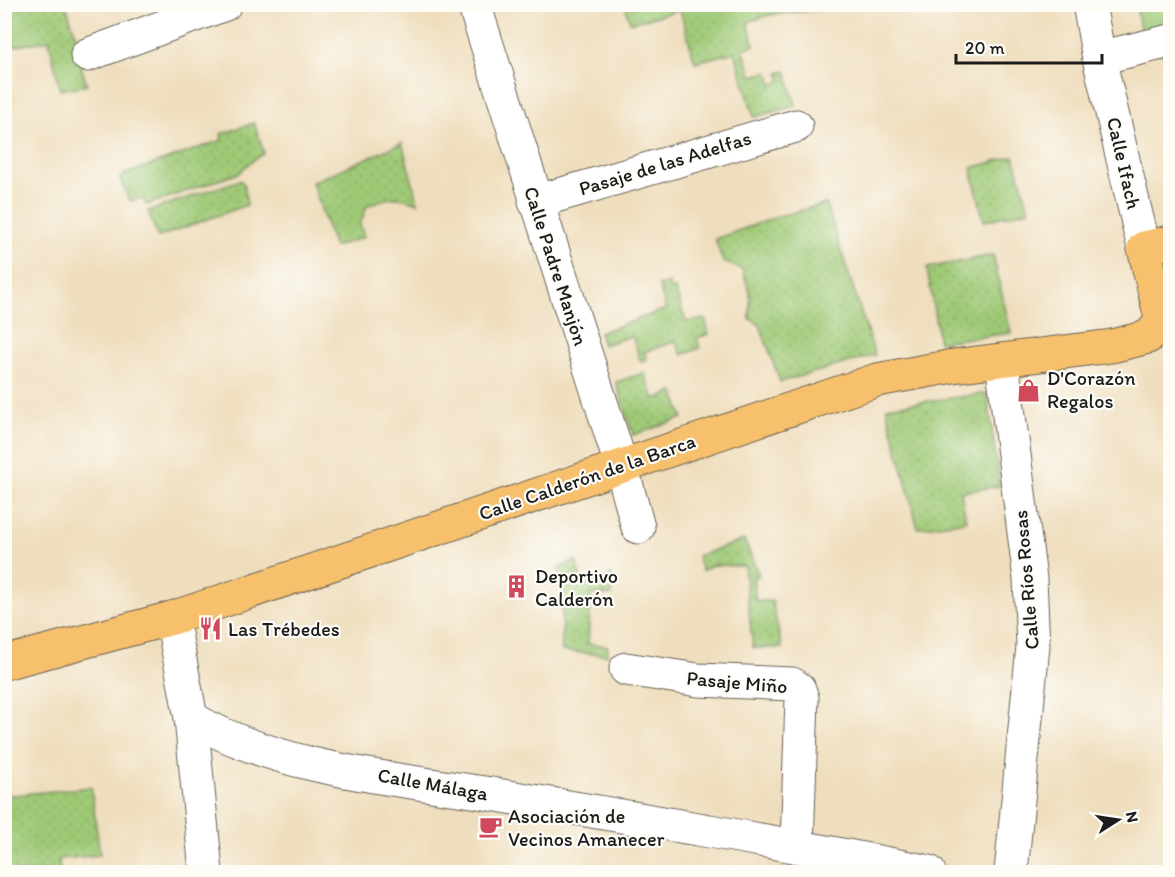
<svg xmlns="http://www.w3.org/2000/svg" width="1175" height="877" font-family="Itim,sans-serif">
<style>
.grass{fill:url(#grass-dots);stroke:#5d7248;stroke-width:1.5}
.park{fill:url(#park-crowns);stroke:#5d7248;stroke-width:1.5}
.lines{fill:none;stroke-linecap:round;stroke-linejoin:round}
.minor-casing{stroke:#666054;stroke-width:35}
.major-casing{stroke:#666054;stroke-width:35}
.minor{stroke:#fff;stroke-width:33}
.major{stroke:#f7c06c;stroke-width:33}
.labels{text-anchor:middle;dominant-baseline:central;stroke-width:4.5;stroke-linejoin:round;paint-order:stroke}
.street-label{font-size:20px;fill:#1c1c1c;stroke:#fdfcf7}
.poi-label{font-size:20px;fill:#1c1c1c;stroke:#fdfcf7;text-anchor:start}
</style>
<defs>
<pattern id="grass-dots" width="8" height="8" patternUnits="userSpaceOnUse" patternTransform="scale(1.5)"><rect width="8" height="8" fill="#9ec975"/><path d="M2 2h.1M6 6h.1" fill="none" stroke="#88ac65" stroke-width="1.8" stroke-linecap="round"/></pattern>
<pattern id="park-crowns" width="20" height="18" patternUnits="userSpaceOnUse" patternTransform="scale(1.5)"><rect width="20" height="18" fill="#9ec975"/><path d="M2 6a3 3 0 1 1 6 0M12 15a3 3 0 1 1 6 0" fill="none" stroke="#88ac65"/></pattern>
</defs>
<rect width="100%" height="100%" fill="#fdfcf7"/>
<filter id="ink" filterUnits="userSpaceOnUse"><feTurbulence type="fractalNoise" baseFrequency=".0167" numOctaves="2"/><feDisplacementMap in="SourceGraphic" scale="12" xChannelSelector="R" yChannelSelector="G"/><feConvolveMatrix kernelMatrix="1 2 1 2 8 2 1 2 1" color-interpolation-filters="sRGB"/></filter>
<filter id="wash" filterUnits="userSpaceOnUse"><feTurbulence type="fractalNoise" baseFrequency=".008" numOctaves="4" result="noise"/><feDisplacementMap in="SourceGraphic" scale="24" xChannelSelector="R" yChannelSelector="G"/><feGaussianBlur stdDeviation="1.35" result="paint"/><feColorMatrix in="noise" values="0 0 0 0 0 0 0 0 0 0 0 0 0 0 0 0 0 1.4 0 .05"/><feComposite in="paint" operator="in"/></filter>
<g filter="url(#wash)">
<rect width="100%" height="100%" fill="#efdebd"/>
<g class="grass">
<path d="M 5,5 L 66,5 L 85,64 L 81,67 L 87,85 L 60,90 L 49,40 L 5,48 Z"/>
<path d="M 825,5 L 825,9 L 769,15 L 748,22 L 754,45 L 743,49 L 752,76 L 768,72 L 772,85 L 781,81 L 779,73 L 786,71 L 796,106 L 754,117 L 735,52 L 695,62 L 680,10 L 630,23 L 625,5 Z"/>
<path d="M 254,123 L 264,153 L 248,164 L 239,173 L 146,205 L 143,198 L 130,201 L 120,179 L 123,175 L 222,140 L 221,134 Z"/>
<path d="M 402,143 L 418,203 C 398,196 387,196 367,206 L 360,224 L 364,237 L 334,247 L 312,182 Z"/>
<path d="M 1014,156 L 1029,210 L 984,221 L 971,168 Z"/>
<path d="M 240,180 L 244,184 L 247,205 L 158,237 L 148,211 Z"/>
<path d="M 826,204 L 875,355 L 780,382 L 760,325 L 750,319 L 750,293 L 742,269 L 723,262 L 715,239 L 779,216 Z"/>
<path d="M 993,255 L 1011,333 L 939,342 L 927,268 Z"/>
<path d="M 669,283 L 670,290 L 675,289 L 686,322 L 705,319 L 709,334 L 697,338 L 700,348 L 682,355 L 676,341 L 644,352 L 647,360 L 641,362 L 632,336 L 603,345 L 599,333 L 666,309 L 659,286 Z"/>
<path d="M 644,373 L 654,399 L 674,392 L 683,418 L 633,435 L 616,382 Z"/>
<path d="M 987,393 L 1000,486 L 961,492 L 966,521 L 918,528 L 886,407 Z"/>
<path d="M 744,540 L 759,575 L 753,578 L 756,601 L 772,601 L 782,648 L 753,648 L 744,566 L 712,565 L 702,571 L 697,556 Z"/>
<path d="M 576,560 L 582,585 L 612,574 L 612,595 L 591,594 L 588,644 L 608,646 L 607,655 L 562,651 L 562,582 L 558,569 Z"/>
<path d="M 91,787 L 100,855 L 59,859 L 60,872 L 5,872 L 5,796 Z"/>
</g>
<path class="park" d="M 1136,5 L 1170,5 L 1170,57 L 1143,47 Z"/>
</g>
<g filter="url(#ink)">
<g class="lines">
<defs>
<g id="minor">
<path d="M 474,4 L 621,465 L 638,527"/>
<path d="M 1089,4 L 1099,58 L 1144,248"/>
<path d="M 87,55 L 225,4"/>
<path d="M 1099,58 L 1170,41"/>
<path d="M 535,202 L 796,126"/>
<path d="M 1002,361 L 1030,579 L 1033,646 L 1011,872"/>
<path d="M 172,618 L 191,718 L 206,872"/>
<path d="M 626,669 L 698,680 L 792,684 L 799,689 L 802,698 L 797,846"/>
<path d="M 191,718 C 282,771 395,778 497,795 C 641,819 785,843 929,872"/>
</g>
<g id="major">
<path d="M 1162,322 L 1144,248 L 1170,242"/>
<path d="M 4,663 L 172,618 L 877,380 L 953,366 L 1112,346 L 1148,337 L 1162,322 L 1170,317"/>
</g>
</defs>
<use href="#minor" class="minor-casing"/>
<use href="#major" class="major-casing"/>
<use href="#minor" class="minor"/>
<use href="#major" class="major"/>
</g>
</g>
<defs>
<symbol id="shop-bare" viewBox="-9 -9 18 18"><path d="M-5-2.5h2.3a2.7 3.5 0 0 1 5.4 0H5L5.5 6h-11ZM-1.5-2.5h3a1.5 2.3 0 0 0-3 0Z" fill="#d1495b" stroke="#fdfcf7" stroke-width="2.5" paint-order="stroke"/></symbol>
<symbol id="building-bare" viewBox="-9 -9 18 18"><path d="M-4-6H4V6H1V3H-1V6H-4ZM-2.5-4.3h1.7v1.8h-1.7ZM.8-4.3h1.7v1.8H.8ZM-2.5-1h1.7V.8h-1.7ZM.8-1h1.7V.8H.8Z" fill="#d1495b" stroke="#fdfcf7" stroke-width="2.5" paint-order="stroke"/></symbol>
<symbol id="restaurant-bare" viewBox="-9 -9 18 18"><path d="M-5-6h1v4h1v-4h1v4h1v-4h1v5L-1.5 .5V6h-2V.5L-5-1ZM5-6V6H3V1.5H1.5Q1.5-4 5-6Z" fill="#d1495b" stroke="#fdfcf7" stroke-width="2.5" paint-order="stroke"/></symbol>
<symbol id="cafe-bare" viewBox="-9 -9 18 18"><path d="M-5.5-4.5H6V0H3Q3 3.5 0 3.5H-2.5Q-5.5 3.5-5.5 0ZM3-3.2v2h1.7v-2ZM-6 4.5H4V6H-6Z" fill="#d1495b" stroke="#fdfcf7" stroke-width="2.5" paint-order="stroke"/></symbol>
</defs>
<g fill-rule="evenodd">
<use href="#shop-bare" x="1012" y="374" width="33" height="33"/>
<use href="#building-bare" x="500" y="570" width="33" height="33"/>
<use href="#restaurant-bare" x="194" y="612" width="33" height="33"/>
<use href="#cafe-bare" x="474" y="810" width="33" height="33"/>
</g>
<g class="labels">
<g class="street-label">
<text transform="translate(665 163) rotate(-17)">Pasaje de las Adelfas</text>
<text transform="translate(1124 163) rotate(77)">Calle Ifach</text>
<text transform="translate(556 266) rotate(72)">Calle Padre Manjón</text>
<text transform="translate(587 477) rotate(-19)">Calle Calderón de la Barca</text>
<text transform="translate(1026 580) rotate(-95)">Calle Ríos Rosas</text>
<text transform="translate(737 682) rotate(5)">Pasaje Miño</text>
<text transform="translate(433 784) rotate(10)">Calle Málaga</text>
</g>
<g class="poi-label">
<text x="1047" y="378">D'Corazón<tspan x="1047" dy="23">Regalos</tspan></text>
<text x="535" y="576">Deportivo<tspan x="535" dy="23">Calderón</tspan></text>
<text x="228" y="629">Las Trébedes</text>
<text x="508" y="816">Asociación de<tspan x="508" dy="23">Vecinos Amanecer</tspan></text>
</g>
</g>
<rect width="1175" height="877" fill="none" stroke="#fdfcf7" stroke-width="24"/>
<g transform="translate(1118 820) rotate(78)" stroke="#fdfcf7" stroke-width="4.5" paint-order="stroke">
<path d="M0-4.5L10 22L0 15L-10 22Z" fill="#1c1c1c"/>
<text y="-9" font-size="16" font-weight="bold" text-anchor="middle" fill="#1c1c1c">N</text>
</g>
<path d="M956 54v9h146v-9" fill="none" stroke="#1c1c1c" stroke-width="3"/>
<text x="965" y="54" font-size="18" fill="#1c1c1c" stroke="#fdfcf7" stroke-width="4.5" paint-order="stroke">20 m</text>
</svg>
